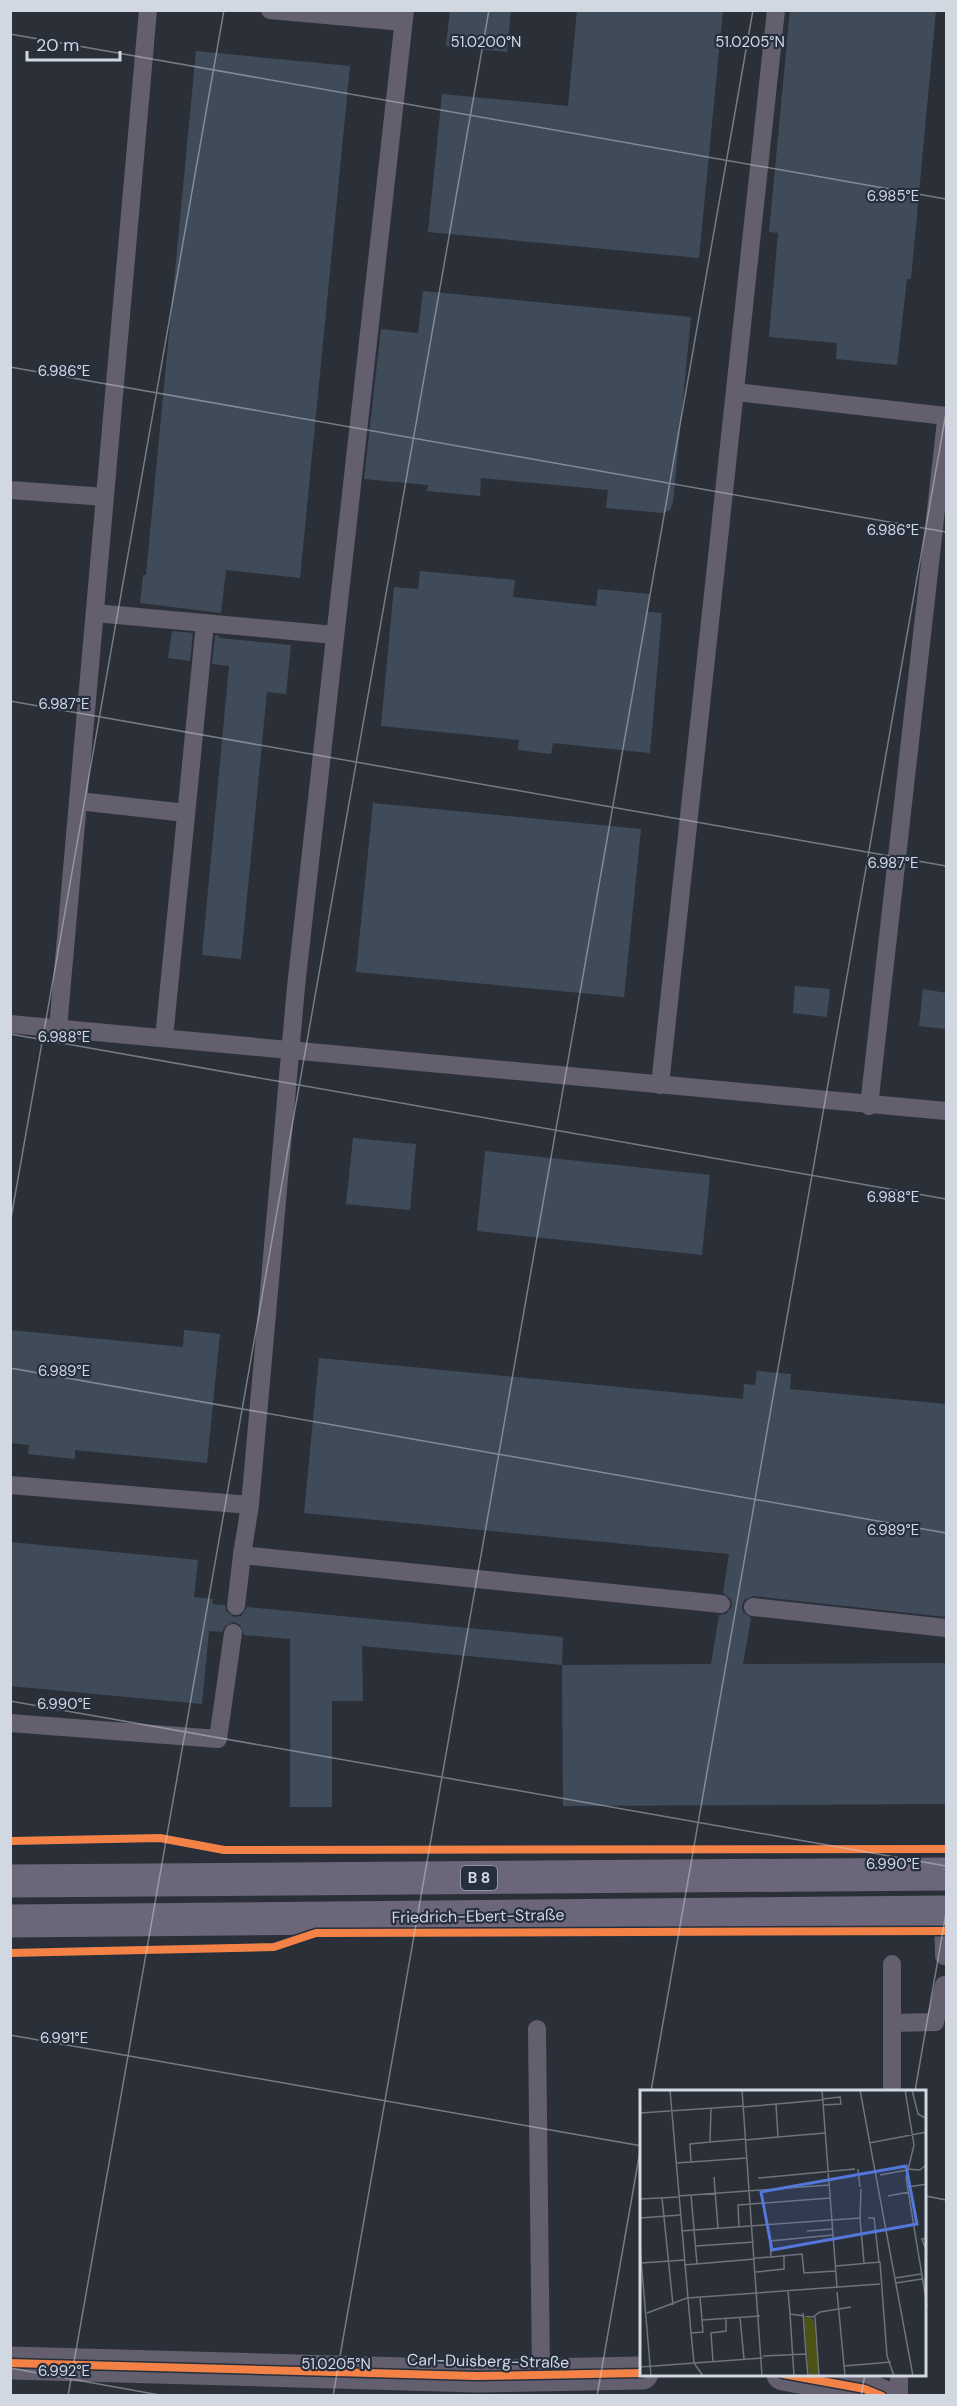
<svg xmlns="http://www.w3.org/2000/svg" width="957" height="2406" font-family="'DM Sans',sans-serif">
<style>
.building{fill:#404b5a}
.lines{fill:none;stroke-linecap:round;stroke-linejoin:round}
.service{stroke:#635f6e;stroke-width:18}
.tertiary{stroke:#635f6e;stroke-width:33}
.primary{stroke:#6c667a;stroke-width:33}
.cycleway-casing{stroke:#262f3d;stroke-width:11}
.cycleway{stroke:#f48246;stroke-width:8}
.ticks{fill:none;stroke:#d2d8e1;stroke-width:1.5;stroke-opacity:0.45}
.labels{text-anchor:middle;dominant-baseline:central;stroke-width:4.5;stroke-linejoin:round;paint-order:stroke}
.shield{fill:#262f3d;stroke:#9ea5b0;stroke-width:1.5}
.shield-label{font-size:15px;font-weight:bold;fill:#d2d8e1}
.street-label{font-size:16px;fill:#d2d8e1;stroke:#262f3d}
.inset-road{fill:none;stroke:#6e737c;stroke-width:1.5}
.view{fill:#5377db;fill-opacity:0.15;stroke:#5377db;stroke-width:3}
.inset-edge{fill:none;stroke:#d2d8e1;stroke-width:3}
.ticks-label{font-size:15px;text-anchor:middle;fill:#d2d8e1;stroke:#262f3d;stroke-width:4.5;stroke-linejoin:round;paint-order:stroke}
</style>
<rect width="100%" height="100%" fill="#2b3038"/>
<g class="building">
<path d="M 450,10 L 511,10 L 507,52 L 446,46 Z"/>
<path d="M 577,10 L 723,10 L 699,258 L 428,232 L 442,94 L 568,106 Z"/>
<path d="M 790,10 L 936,10 L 911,279 L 907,279 L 897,365 L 836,359 L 837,343 L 769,337 L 778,233 L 769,232 Z"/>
<path d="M 196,51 L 350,66 L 300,578 L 226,570 L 221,613 L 140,603 L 143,575 L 146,575 Z"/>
<path d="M 423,291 L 691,317 L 673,502 L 670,510 L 663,513 L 606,508 L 608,490 L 481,478 L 480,496 L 427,491 L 428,485 L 364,479 L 381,329 L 418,333 Z"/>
<path d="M 420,571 L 515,580 L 513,597 L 596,606 L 598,589 L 650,594 L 648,612 L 662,613 L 650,753 L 553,743 L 551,754 L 518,750 L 519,740 L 381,726 L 394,587 L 418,589 Z"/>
<path d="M 172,631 L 193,633 L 190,661 L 168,658 Z"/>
<path d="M 215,635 L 219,636 L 219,638 L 291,645 L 286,694 L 267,692 L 241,959 L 202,955 L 229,666 L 212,664 Z"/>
<path d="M 373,803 L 641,829 L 624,997 L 356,972 Z"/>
<path d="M 795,986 L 830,989 L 827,1017 L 793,1013 Z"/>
<path d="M 923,989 L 946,993 L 946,1029 L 919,1026 Z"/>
<path d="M 353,1138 L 416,1144 L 410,1210 L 346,1204 Z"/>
<path d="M 485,1151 L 710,1175 L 702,1255 L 477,1231 Z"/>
<path d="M 10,1330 L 183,1347 L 184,1330 L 220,1334 L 207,1463 L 75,1450 L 75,1459 L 28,1454 L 29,1445 L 10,1443 Z"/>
<path d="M 319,1358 L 743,1399 L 744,1384 L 755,1385 L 757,1371 L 791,1374 L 790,1389 L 946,1404 L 946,1617 L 754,1596 L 744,1600 L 742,1606 L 743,1612 L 751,1618 L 743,1664 L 946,1663 L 946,1804 L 563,1806 L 562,1665 L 362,1646 L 363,1701 L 332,1701 L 332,1807 L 290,1807 L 290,1639 L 244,1635 L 240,1625 L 234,1622 L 225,1626 L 222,1632 L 209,1631 L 202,1704 L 10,1686 L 10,1542 L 198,1560 L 194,1597 L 213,1599 L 212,1604 L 225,1605 L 226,1611 L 234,1617 L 241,1616 L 247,1607 L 563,1637 L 562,1665 L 711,1664 L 719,1615 L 726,1614 L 732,1606 L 731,1599 L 723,1593 L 729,1554 L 304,1513 Z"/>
</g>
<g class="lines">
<g class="service">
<path d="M 270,10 L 403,22"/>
<path d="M 736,392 L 946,416"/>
<path d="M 10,490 L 105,497"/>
<path d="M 95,613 L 335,635"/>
<path d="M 78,801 L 186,813"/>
<path d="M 10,1024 L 946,1111"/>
<path d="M 58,1028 L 148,10"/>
<path d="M 164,1038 L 205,623"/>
<path d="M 660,1085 L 776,10"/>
<path d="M 869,1106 L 946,421"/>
<path d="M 10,1485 L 250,1505 L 296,987 L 405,10"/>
<path d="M 250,1505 L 242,1555 L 721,1604"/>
<path d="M 236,1606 L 242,1555"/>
<path d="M 753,1607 L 946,1628"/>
<path d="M 10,1723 L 218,1739 L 233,1633"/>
<path d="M 943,1912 L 944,1956 L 946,1956"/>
<path d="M 892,2023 L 935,2022 L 944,1985 L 946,1985"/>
<path d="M 537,2029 L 541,2376"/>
<path d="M 892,2091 L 892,1964"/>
<path d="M 899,2374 L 899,2396"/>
</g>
<g class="tertiary">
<path d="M 10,2363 L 476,2376 L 642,2373"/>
<path d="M 783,2374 L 865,2389 L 882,2396"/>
</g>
<g class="primary">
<path d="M 10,1881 L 946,1874"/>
<path d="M 10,1921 L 946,1912"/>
</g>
<defs>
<g id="cycleway">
<path d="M 10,1841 L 160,1838 L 224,1850 L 946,1849"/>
<path d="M 10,1953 L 274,1947 L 316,1933 L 946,1931"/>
<path d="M 10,2363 L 476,2376 L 642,2373"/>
<path d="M 783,2374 L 865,2389 L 882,2396"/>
</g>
</defs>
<use href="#cycleway" class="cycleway-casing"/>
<use href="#cycleway" class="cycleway"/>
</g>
<path class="ticks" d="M 10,34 L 946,199M 10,367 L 946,532M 10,701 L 946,866M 10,1034 L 946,1199M 10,1224 L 224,10M 10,1368 L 946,1533M 10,1701 L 946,1866M 10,2035 L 642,2146M 651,2091 L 946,413M 915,2091 L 946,1913M 926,2196 L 946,2200M 10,2368 L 165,2396M 68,2396 L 489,10M 333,2396 L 753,10M 597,2396 L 642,2140M 861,2396 L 865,2374"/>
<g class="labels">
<rect class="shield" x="461" y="1866" width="36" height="24" rx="4.5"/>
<g class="shield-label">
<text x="479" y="1878">B 8</text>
</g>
<g class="street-label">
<text transform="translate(478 1916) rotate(-1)">Friedrich-Ebert-Straße</text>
<text transform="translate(488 2361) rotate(1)">Carl-Duisberg-Straße</text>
</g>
</g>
<g transform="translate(640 2090)">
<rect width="286" height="286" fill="#2b3038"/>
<path d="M 167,226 L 174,230 L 179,286 L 169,286 L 164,229 Z" fill="#4b5315"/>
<path class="inset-road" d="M 30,0 L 51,243 L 63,242 L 60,207M 102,0 L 122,286M 182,0 L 197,197M 220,0 L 273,286M 265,0 L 274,55 L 266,88 L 287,216M 272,0 L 278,24 L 287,29M 182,9 L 200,7 L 201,14 L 183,15M 103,17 L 182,10M 71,18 L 70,52 L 106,49M 0,23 L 103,16M 138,47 L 185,43M 106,50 L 138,47 L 136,14M 229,53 L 287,42M 51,72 L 107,68M 36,73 L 51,72 L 50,54 L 70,52M 218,79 L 220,97M 267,79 L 280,80 L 287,74M 240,85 L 267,80M 74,87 L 78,138M 118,88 L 215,79M 268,97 L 287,94M 51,105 L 57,174M 38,106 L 189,95M 248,106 L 269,102M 22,108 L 33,215M 0,109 L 38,107M 0,128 L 40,125M 220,128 L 221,99M 228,128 L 234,128 L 239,172M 99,137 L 98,115 L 190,108M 41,141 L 220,128 L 224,173M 167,141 L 192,139M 287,148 L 282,149 L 287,162M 56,156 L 114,152M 0,158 L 11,286M 131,167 L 162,164 L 164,183 L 196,181M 115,168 L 131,167 L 130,151 L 193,145M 1,173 L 44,170M 44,175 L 115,169M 196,176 L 240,172 L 247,266 L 254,286M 116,182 L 144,179 L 144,166M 255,188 L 281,184M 256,193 L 282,189M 148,201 L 150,224 L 173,227 L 180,222 L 211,217M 197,202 L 205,286 L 198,286M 7,223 L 47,208 L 240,194M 150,224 L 154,286M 175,227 L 179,286M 100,228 L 104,269M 62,230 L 120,226M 51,243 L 54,273 L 63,286M 166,264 L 168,286M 123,266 L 166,264 L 163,223M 73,272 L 71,243 L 86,241 L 86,229M 204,276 L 251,272M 0,277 L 123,268M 73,286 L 100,286"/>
<path class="view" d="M 266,76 L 277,134 L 132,160 L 121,102 Z"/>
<rect width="286" height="286" class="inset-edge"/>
</g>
<g class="ticks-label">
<text x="486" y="47">51.0200°N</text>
<text x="750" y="47">51.0205°N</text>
<text x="893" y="201">6.985°E</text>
<text x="64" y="376">6.986°E</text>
<text x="893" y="535">6.986°E</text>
<text x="64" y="709">6.987°E</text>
<text x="893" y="868">6.987°E</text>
<text x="64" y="1042">6.988°E</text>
<text x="893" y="1202">6.988°E</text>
<text x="64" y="1376">6.989°E</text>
<text x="893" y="1535">6.989°E</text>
<text x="64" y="1709">6.990°E</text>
<text x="893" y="1869">6.990°E</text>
<text x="64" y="2043">6.991°E</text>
<text x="336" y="2369">51.0205°N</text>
<text x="64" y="2376">6.992°E</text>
</g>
<rect width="957" height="2406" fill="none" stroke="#d2d8e1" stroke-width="24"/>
<path d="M27 51v9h93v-9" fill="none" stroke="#d2d8e1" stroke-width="3"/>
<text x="36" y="51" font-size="18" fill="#d2d8e1" stroke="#262f3d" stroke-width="4.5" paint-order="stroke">20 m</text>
</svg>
